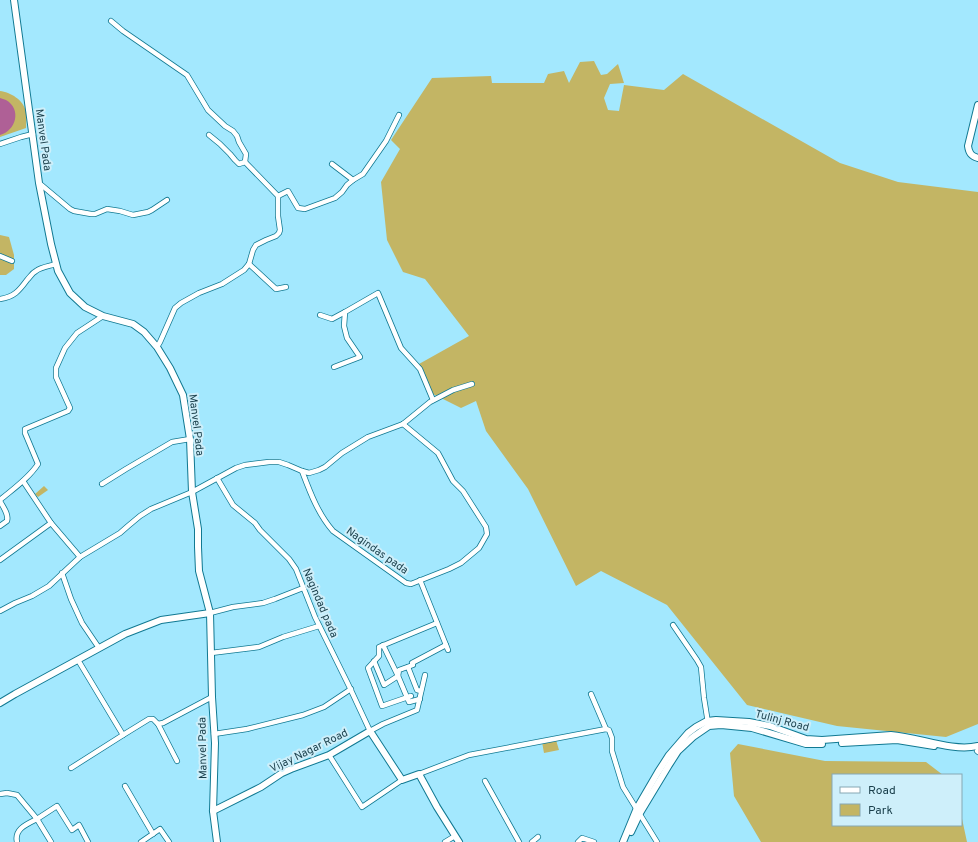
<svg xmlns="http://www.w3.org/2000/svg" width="978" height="842" font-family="Overpass,sans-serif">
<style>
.green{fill:#c3b564}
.water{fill:#af6096}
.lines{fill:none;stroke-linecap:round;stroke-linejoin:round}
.street-casing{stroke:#117992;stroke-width:6}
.secondary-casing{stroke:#117992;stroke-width:8}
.street{stroke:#fff;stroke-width:4.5}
.secondary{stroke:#fff;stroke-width:6}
.labels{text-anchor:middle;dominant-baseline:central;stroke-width:4;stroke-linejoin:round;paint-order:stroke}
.street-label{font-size:11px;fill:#193e4a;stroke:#ceeffa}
</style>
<rect width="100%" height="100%" fill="#a3e8fe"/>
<g class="green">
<path d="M 594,61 L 601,75 L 607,74 L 618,64 L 624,83 L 610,84 L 604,98 L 608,110 L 619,111 L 624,85 L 664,90 L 683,74 L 840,163 L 898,182 L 978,192 L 978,724 L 946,737 L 837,726 L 747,705 L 667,605 L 601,571 L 576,586 L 528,489 L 486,431 L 476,401 L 461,408 L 433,394 L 419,364 L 469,336 L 425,279 L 403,272 L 387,240 L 381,182 L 400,149 L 391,140 L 432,78 L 491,76 L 492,83 L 544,83 L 548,74 L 564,71 L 569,83 L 580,62 Z"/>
<path d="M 0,91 C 10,92 24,100 26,112 C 27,117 26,123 26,128 L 0,137 Z"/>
<path d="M 0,235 L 9,237 L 14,255 L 14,269 L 6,275 L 0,275 Z"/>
<path d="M 44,486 L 48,490 L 38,497 L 35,494 Z"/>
<path d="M 556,740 L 559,750 L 544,753 L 542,742 Z"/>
<path d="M 738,744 L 825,761 L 926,762 L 943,775 L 833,775 L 833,825 L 961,825 L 961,814 L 967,842 L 761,842 L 734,796 L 730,753 Z"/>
</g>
<path class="water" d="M 0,98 C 2,99 4,99 6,100 C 22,109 16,131 0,135 Z"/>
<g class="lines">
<defs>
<g id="street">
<path d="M 111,21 L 123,31 L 187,75 L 208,110 L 225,126 L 233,131 L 237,136 L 239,142 L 246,154 L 245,162"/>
<path d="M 0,144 L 21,137 L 33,134"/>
<path d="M 332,164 L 353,180"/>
<path d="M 39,183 L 70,209 L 74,211 L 91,214 L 95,214 L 107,209 L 120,211 L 133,215 L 148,212 L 152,210 L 167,200"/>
<path d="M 278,196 L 288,191 L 298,208 L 305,209 L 335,198 L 342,192 L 347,185 L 353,180 L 363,174 L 386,141 L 399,115"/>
<path d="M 0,256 L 12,261"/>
<path d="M 249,264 L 276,289 L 286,287"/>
<path d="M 0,299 C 14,297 19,291 27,280 C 30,277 32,273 36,271 C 41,267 50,266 56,264"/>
<path d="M 320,315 L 332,319 L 345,312"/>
<path d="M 157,347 L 160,342 L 175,308 L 181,303 L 199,293 L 222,284 L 244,270 L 249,264 L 253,250 L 256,245 L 266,240 L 276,236 L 279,233 L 280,230 L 278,216 L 278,196 L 245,162 L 239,164 L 235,160 L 230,154 L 220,144 L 209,135"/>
<path d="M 334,367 L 360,357 L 347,338 L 344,326 L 345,312 L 378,293 L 401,348 L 420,369 L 433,400"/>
<path d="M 302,471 C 310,492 318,514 333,531 L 399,578 L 406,583 L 411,584 L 449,569 L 461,563 L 479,548 L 487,534 L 486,527 L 463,491 L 453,481 L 438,453 L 403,424"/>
<path d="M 217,478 L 233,505 L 255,523 L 260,530 L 289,559 L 296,569 L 315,617 L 349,686 L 370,731 L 383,724 L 417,710 L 425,675"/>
<path d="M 23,481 L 51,523 L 80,557"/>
<path d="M 102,484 L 126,469 L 172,442 L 190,439"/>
<path d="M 0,500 C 13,489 29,478 38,464 L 25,433 L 25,429 L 68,411 L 70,408 L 56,377 L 56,368 L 65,348 L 77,333 L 103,316"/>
<path d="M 0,501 C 3,507 9,514 7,521 L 0,526"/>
<path d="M 0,560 L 51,523"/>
<path d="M 62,573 L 71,599 L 82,623 L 99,648"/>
<path d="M 420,580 L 448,650"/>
<path d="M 0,611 L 15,603 L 32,596 L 49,586 L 80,557 L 120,533 L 128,526 L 140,516 L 151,509 L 192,492 L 236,468 L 245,465 L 269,462 L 279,462 L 288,465 L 302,471 L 309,473 L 319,470 L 325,467 L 342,453 L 368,437 L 403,424 L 430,402 L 453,390 L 472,384"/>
<path d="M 210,613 L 233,607 L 263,603 L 275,599 L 303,588"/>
<path d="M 673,625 L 697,660 L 701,667 L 704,698 L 708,723"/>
<path d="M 383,645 L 398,676 L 409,702 L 420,699"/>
<path d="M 211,653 L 259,647 L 283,637 L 319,626"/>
<path d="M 78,660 L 123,735"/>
<path d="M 374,661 L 384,685 L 398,676 L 399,670 L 413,665 L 412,663 L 446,645"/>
<path d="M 408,667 L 417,690 L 421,691"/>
<path d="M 591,694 L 606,729"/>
<path d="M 411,696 L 382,706 L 368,668 L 379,656 L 379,647 L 437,623"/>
<path d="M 158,724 L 177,761"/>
<path d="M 214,734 L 247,729 L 303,715 L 324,707 L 351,689"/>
<path d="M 977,751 L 978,752"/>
<path d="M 329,755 L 362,807 L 402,780"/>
<path d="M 71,768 L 123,735 L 149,719 L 153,719 L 158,724 L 163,723 L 212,697"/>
<path d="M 419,774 L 469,755 L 606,729 L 609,730 L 612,738 L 612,751 L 623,787 L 657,842"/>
<path d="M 485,781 L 519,842"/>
<path d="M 125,786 L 153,834"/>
<path d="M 0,794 L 7,793 L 17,795 L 37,819 L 57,806 L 72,830 L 79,825 L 88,842"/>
<path d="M 17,842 C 14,829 27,824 37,819 L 51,842"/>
<path d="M 141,842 L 160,829 L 169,842"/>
<path d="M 445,842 L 455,836"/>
<path d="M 532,842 L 538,837"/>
<path d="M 578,842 L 582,838 L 594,842"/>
</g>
<g id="secondary">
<path d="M 14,0 L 39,183 L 51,244 L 58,271 L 70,293 L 85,307 L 103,316 L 133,324 L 144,332 L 157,347 L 170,368 L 183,395 L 190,439 L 192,492 L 198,529 L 198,547 L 199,571 L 210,613 L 212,697 L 215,743 L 213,811 L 217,842"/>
<path d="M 978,105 L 968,146 C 969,153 971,156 978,158"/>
<path d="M 0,703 L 15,694 L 125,634 L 161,620 L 210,613"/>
<path d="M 842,743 L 897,740 L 934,746"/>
<path d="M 213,811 L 261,787 L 282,773 L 291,769 L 329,755 L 370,731 L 402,780 L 419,774 L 437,807 L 459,842"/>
<path d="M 631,832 L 640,813 L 669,765 L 678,751 L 693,737 L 709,726 L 721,725 L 752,728 L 806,744 L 822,744"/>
<path d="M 623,842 L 637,808 L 658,772 L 669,755 L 688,733 L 696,727 L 707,721 L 716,720 L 749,722 L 770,726 L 806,739 L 822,740 L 891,735 C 919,737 951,752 978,746"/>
</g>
</defs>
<use href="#street" class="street-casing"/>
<use href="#secondary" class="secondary-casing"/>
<use href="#street" class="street"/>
<use href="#secondary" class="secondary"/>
</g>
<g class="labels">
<g class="street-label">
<text transform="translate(43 140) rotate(82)">Manvel Pada</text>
<text transform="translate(196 425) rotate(83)">Manvel Pada</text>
<text transform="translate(377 551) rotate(35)">Nagindas pada</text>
<text transform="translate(320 603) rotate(67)">Nagindad pada</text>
<text transform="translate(782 721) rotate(15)">Tulinj Road</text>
<text transform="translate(203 748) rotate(-91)">Manvel Pada</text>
<text transform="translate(309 751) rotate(-26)">Vijay Nagar Road</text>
</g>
</g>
<rect x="832" y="774" width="130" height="52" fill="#ceeffa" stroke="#86a8b4"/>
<rect x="840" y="787" width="20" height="6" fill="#ffffff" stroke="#86a8b4"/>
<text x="868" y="794" font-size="12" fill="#193e4a">Road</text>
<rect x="840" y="804" width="20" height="12" fill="#c3b564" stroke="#86a8b4"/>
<text x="868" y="814" font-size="12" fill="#193e4a">Park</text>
</svg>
